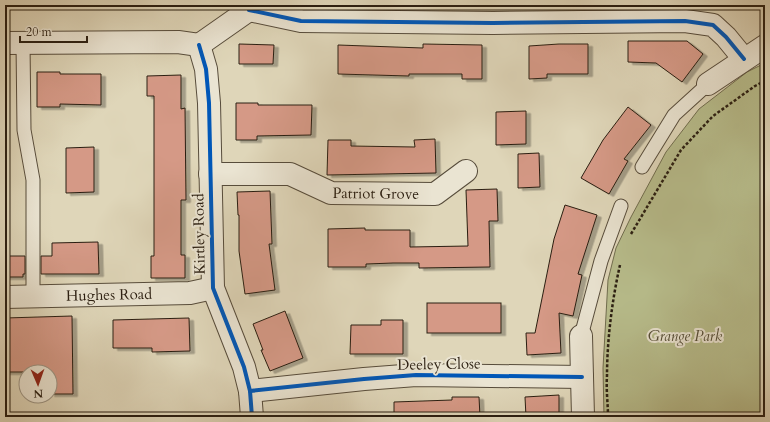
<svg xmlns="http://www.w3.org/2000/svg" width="770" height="422" font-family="Cardo,serif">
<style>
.green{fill:#b7bc8b;stroke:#706d4e}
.building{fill:#d59986;stroke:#2a1e11;filter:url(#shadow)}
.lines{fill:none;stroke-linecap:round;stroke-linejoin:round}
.lane-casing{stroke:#574c3b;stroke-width:15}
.street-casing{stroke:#574c3b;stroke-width:24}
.path{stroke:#2a1e11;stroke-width:2.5;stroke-dasharray:3 2;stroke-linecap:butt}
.lane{stroke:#eae4d2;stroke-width:13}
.street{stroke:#eae4d2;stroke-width:22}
.cycleway-casing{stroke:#eae4d2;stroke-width:6}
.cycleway{stroke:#0057b8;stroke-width:4}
.labels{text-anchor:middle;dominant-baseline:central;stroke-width:4;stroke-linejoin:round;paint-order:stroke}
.street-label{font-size:15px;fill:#2a1e11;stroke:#eae4d2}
.park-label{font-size:15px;font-style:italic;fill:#544d36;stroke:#eae4d2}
</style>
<defs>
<filter id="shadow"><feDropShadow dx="4.5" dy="2.5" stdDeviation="0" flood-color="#0004"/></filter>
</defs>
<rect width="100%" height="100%" fill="#dfd6b9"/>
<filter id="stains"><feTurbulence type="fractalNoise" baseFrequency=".005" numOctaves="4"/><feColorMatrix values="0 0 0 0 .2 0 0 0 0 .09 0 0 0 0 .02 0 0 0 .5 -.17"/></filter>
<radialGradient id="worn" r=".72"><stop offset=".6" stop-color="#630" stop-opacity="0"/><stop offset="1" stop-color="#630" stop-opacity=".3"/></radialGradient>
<path class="green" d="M 765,63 L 765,417 L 604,417 L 603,368 L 608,280 L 616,248 L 631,217 L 666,152 L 699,109 L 747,72 Z"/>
<g class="building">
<path d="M 628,41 L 687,41 L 703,54 L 682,82 L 656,63 L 628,62 Z"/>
<path d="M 239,44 L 274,45 L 273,64 L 239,64 Z"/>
<path d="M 423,44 L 482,45 L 482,79 L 462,79 L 462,74 L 409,74 L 409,76 L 338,74 L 338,45 L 423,48 Z"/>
<path d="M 559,44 L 588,44 L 588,74 L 547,74 L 547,78 L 529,79 L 529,46 Z"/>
<path d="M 37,72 L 60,72 L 60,74 L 101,74 L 101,105 L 60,104 L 60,107 L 37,107 Z"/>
<path d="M 181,75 L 181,109 L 185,108 L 186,200 L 181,200 L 181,255 L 185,255 L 185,278 L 151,278 L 151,256 L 154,256 L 154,96 L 147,96 L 147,76 Z"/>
<path d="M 236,103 L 258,103 L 258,105 L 312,105 L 311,135 L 257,136 L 257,140 L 236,140 Z"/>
<path d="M 628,107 L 651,125 L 624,159 L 628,161 L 609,194 L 581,178 L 603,140 Z"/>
<path d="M 526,111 L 526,144 L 496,145 L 496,112 Z"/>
<path d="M 435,139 L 436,173 L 327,175 L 328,140 L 351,140 L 351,146 L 415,147 L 414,140 Z"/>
<path d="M 94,147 L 94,192 L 66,193 L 66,148 Z"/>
<path d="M 539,153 L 540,187 L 518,188 L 518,154 Z"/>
<path d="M 497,189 L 498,221 L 489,221 L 490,267 L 419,268 L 419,263 L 393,263 L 366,264 L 366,267 L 328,267 L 328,229 L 365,228 L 365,230 L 410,230 L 410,247 L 468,246 L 466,190 Z"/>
<path d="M 270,191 L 272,244 L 269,244 L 275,290 L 245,294 L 239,251 L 239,215 L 238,215 L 237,192 Z"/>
<path d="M 565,205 L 597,215 L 578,274 L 582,275 L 573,316 L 559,313 L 561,353 L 527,355 L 526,333 L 535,333 L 554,239 Z"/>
<path d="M 98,242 L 99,274 L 41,274 L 41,256 L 52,256 L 52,243 Z"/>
<path d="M 5,256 L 25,256 L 25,274 L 23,274 L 23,277 L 5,277 Z"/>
<rect x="427" y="303" width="74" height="30"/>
<path d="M 285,311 L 303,358 L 270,371 L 261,350 L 263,350 L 253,324 Z"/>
<path d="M 72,316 L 73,394 L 50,394 L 50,372 L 5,372 L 5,318 Z"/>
<path d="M 189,318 L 190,351 L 152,352 L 152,348 L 113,348 L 113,320 Z"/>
<path d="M 381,320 L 403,320 L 403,354 L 350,354 L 351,325 L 381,325 Z"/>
<path d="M 559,395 L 559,417 L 526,417 L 525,397 Z"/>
<path d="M 452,397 L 479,397 L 480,417 L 394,417 L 394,402 L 452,400 Z"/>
</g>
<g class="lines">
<defs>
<g id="lane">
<path d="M 23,43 L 24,130 L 33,180 L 33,297"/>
<path d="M 642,167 L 674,115 L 708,84"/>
<path d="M 581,336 L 601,261 L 621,206"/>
</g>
<g id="street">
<path d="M 249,10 L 301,21 L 493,23 L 685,21 L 713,25 L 726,37 L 744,59"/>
<path d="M 5,43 L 178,42 L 199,45"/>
<path d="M 199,45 L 206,69 L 209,103 L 213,288 L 244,367 L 250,391 L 252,417"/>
<path d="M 199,45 L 249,10"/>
<path d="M 708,84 L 765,46"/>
<path id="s1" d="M 210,174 L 290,174 L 331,193 L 435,194 L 466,171"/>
<path id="s2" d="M 5,297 L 190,293 L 213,288"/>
<path d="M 581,336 L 583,417"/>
<path d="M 250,391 L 364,379 L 416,375 L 582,377"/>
</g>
</defs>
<use href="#lane" class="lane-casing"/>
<use href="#street" class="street-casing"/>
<g class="path">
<path d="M 631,234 L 681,150 L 713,116 L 755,86 L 765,81"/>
<path d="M 608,417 C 608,404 606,390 607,376 C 607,341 612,300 620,265"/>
</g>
<use href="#lane" class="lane"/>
<use href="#street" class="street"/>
<defs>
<g id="cycleway">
<path d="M 249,10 L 301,21 L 493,23 L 685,21 L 713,25 L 726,37 L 744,59"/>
<path d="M 199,45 L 206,69 L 209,103 L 213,288 L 244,367 L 250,391 L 252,417"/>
<path d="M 250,391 L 364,379 L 416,375 L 582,377"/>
</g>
</defs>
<use href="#cycleway" class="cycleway-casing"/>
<use href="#cycleway" class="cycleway"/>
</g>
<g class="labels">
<g class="street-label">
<text stroke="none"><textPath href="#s1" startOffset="170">Patriot Grove</textPath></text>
<text transform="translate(199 234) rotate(-91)">Kirtley Road</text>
<text stroke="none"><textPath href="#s2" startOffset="104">Hughes Road</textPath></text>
<text transform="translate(439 364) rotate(-1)">Deeley Close</text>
</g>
<g class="park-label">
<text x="685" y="336">Grange Park</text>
</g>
</g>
<rect width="770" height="422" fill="none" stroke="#dfd6b9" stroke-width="20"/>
<rect x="6" y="6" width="758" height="410" fill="none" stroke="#2a1e11" stroke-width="2"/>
<rect x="10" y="10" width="750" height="402" fill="none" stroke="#2a1e11"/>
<g transform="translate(38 384) rotate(178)"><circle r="19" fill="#eae4d2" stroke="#9d9585"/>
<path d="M0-3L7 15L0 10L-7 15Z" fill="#8f2418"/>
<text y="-6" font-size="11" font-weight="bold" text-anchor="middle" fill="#2a1e11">N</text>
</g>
<path d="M20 36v6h67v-6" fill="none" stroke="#2a1e11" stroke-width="2"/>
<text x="26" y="36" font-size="12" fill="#2a1e11" stroke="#eae4d2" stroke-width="3" paint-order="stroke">20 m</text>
<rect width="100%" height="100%" filter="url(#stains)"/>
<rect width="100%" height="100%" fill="url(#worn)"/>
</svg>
